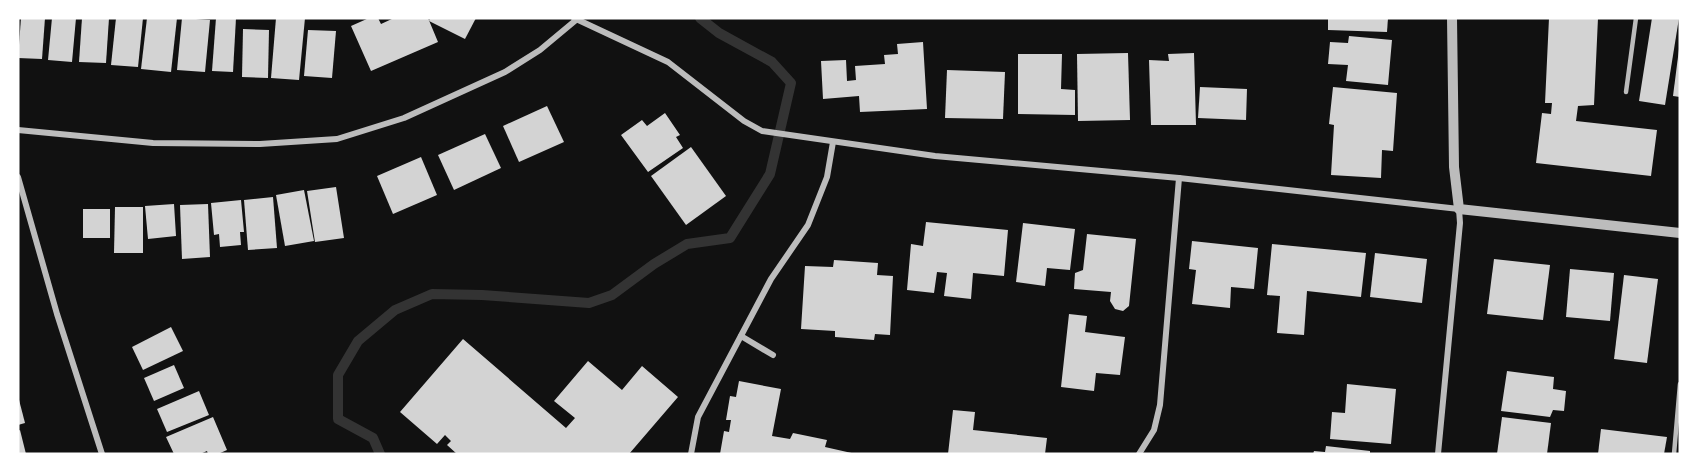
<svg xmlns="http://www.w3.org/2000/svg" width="1698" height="472" font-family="Commissioner,sans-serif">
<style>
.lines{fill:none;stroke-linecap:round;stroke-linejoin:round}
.stream{stroke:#333;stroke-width:10}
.building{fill:#d3d3d3}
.service{stroke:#bcbcbc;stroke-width:4.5}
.minor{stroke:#bcbcbc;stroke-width:6}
.tertiary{stroke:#bcbcbc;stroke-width:10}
</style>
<rect width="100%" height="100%" fill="#111"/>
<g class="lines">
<path class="stream" d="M 380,454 L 373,438 L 338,419 L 338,375 L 358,341 L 395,310 L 432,294 L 482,295 L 589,303 L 612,295 L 654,264 L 687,244 L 730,238 L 770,174 L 791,83 L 772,62 L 719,33 L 700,18"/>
</g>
<g class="building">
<path d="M 21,18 L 45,18 L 42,59 L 18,58 Z"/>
<path d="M 52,18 L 76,18 L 72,62 L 48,60 Z"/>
<path d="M 82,18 L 109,18 L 106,63 L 79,62 Z"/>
<path d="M 116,18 L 143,18 L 138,67 L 111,65 Z"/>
<path d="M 147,18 L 177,18 L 171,72 L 141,69 Z"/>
<path d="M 182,18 L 210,20 L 205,72 L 177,70 Z"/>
<path d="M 216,18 L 236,18 L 233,72 L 212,71 Z"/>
<path d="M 276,18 L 305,18 L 299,80 L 271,78 Z"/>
<path d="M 369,18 L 378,18 L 381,24 L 394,18 L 428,18 L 438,42 L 371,71 L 351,26 Z"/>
<path d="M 430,18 L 476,18 L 465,39 L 429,21 Z"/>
<path d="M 1328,18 L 1388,18 L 1387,32 L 1328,30 Z"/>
<path d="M 1549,18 L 1598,18 L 1594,105 L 1578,106 L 1576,121 L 1657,130 L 1651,176 L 1536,163 L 1542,113 L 1551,114 L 1552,103 L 1545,103 Z"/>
<path d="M 1652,18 L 1679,18 L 1665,105 L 1639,101 Z"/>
<path d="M 243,29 L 269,30 L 268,78 L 242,77 Z"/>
<path d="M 308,30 L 336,31 L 332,78 L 304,76 Z"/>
<path d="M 1349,36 L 1392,40 L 1388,85 L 1346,81 L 1348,65 L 1328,64 L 1330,42 L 1348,43 Z"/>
<path d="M 923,42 L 927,109 L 860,112 L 859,96 L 823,99 L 821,61 L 846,60 L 847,81 L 856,80 L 855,66 L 885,64 L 884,55 L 898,54 L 897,44 Z"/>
<path d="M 1679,49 L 1680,49 L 1680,97 L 1673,96 Z"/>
<path d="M 1128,53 L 1130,120 L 1078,121 L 1077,54 Z"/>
<path d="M 1194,53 L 1196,125 L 1151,125 L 1149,60 L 1169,61 L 1168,54 Z"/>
<path d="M 1018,54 L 1062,54 L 1061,89 L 1075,90 L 1075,115 L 1018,114 Z"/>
<path d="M 947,70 L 1005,72 L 1003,119 L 945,118 Z"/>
<path d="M 1200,87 L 1247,89 L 1246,120 L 1198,118 Z"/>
<path d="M 1333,87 L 1397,93 L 1393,151 L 1382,150 L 1381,178 L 1331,175 L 1334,125 L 1329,124 Z"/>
<path d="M 547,106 L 564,142 L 519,162 L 503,126 Z"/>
<path d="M 665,113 L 680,135 L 676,137 L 683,148 L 648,172 L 621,135 L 642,120 L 647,126 Z"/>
<path d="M 485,134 L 501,168 L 454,190 L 438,155 Z"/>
<path d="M 691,147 L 726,196 L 686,225 L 651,176 Z"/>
<path d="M 421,157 L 437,195 L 393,214 L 377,176 Z"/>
<path d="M 336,187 L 344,238 L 315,242 L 307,191 Z"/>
<path d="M 304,190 L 314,241 L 285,246 L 276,195 Z"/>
<path d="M 273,197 L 277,248 L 248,250 L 244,200 Z"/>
<path d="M 241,200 L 244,232 L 240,232 L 241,245 L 220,247 L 219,234 L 214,235 L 211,203 Z"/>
<path d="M 174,204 L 176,236 L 148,239 L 145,206 Z"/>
<path d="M 208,204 L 210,257 L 182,259 L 180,205 Z"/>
<path d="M 115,207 L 143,207 L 143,253 L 114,253 Z"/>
<rect x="83" y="209" width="27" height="29"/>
<path d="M 926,222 L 1008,230 L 1004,276 L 973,273 L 971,299 L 944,296 L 947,273 L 937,272 L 934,293 L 907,290 L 911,244 L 923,246 Z"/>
<path d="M 1023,223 L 1075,229 L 1070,270 L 1047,268 L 1045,286 L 1016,282 Z"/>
<path d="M 1087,234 L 1136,239 L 1129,306 L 1123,311 L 1115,309 L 1110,301 L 1111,292 L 1074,289 L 1075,273 L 1083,270 Z"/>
<path d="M 1192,241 L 1258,248 L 1254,289 L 1231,287 L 1230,308 L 1192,304 L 1196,270 L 1189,269 Z"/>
<path d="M 1272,244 L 1366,253 L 1361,297 L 1307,291 L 1304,335 L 1277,333 L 1280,296 L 1267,295 Z"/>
<path d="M 1375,253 L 1427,259 L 1422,303 L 1370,297 Z"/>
<path d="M 1494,259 L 1550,265 L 1543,320 L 1487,314 Z"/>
<path d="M 834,260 L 878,263 L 877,275 L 893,276 L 890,335 L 875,334 L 874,340 L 835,337 L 835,331 L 801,329 L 805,266 L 833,267 Z"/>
<path d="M 1570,269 L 1614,273 L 1610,321 L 1566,317 Z"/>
<path d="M 1624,275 L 1658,279 L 1647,363 L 1614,359 Z"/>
<path d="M 1069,314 L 1087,316 L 1085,332 L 1125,337 L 1120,375 L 1096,373 L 1094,391 L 1061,387 Z"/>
<path d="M 171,327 L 183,351 L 143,370 L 132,347 Z"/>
<path d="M 463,339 L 566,428 L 575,418 L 554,401 L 588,361 L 622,390 L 642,366 L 678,397 L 629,454 L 457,454 L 447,445 L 451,441 L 445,435 L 437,444 L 400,412 Z"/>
<path d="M 174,365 L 184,388 L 154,401 L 144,378 Z"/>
<path d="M 1507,371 L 1554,377 L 1553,389 L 1566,391 L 1564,411 L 1553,410 L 1550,417 L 1501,411 Z"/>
<path d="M 739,381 L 781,389 L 772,436 L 790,439 L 793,433 L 827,440 L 825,447 L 856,454 L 720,454 L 724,431 L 729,432 L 731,420 L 726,420 L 730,396 L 736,397 Z"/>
<path d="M 1347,384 L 1396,389 L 1391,444 L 1330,439 L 1332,412 L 1345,413 Z"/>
<path d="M 199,391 L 209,415 L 167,432 L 157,409 Z"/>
<path d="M 18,396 L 25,423 L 18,425 Z"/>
<path d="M 953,410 L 975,412 L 973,430 L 1047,438 L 1045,454 L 948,454 Z"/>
<path d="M 213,417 L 227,450 L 218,454 L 208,454 L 207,451 L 200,454 L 174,454 L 166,437 Z"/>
<path d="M 1502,417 L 1551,423 L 1547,454 L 1497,454 Z"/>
<path d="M 1601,429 L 1667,437 L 1664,454 L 1598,454 Z"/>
<path d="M 20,430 L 26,454 L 18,454 L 18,431 Z"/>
<path d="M 1326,446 L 1370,451 L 1370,454 L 1313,454 L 1314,451 L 1325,452 Z"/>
</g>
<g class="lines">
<g class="service">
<path d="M 1626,92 L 1636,18"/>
<path d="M 1674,454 L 1680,384"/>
</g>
<g class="minor">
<path d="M 574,18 L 668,62 L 744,121 L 762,131 L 935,156 L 1179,178 L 1459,209 L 1460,223 L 1438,454"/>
<path d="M 18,130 L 153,143 L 260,144 L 337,139 L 404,118 L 505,72 L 540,50 L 576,20"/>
<path d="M 18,177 L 57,314 L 102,454"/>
<path d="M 741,336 L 773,355"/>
<path d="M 691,454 L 698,417 L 771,279 L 808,225 L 827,177 L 833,142"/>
<path d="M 1139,454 L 1154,430 L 1160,405 L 1179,178"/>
</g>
<path class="tertiary" d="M 1452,18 L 1454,167 L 1459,209 L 1680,233"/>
</g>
<rect width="1698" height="472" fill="none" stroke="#ffffff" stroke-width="39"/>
</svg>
